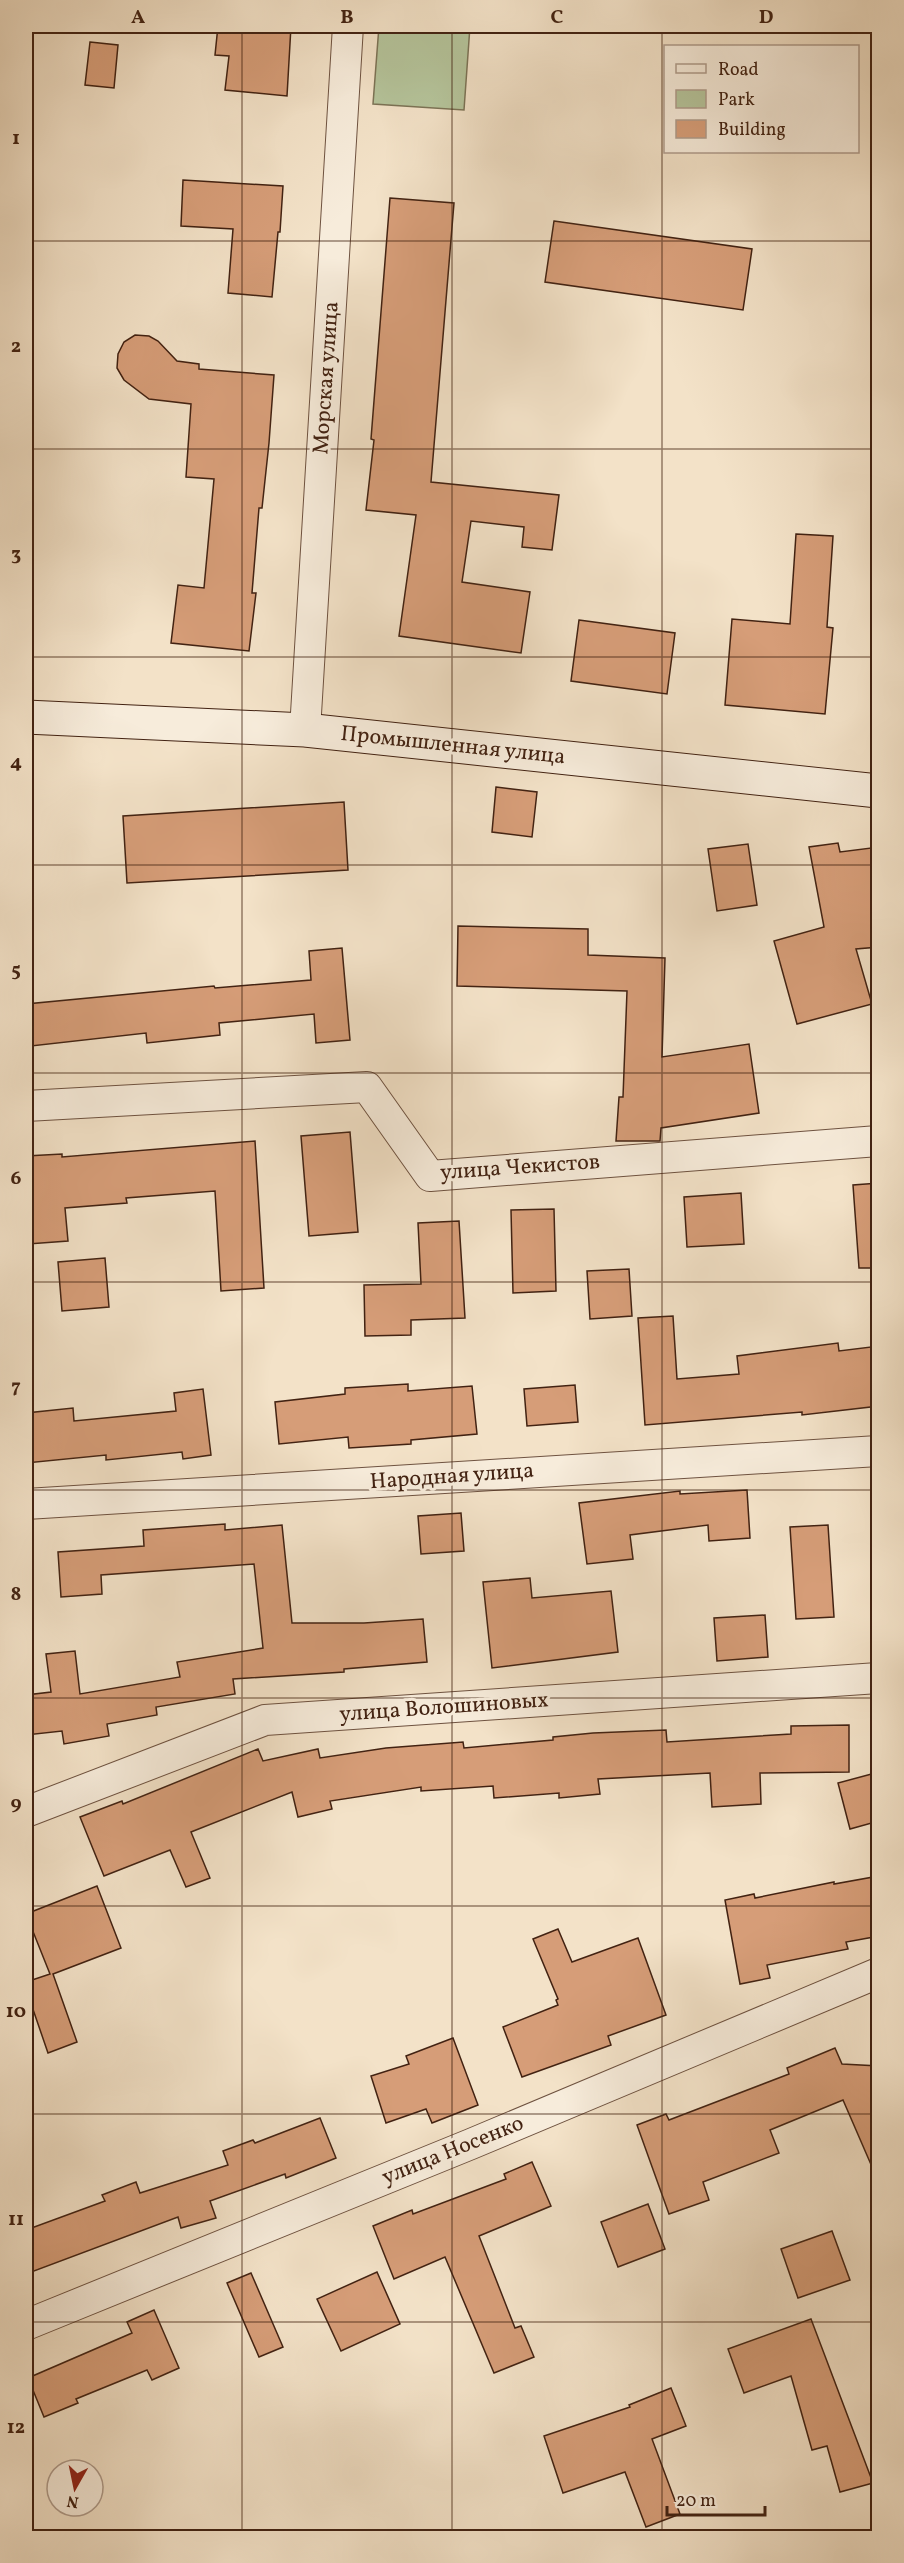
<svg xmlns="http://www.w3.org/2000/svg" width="904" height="2563" font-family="Vollkorn,serif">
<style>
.green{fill:#b5c49b;stroke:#7c7356;stroke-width:1.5}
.building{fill:#d69d78;stroke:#422212;stroke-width:1.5}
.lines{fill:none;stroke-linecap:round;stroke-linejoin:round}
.street-casing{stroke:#6e5240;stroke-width:32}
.secondary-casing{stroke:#422212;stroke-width:35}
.street{stroke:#f7ecdb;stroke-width:30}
.secondary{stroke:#f7ecdb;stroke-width:33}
.grid{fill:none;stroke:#422212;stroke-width:1.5;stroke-opacity:0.55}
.labels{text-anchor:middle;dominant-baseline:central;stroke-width:6;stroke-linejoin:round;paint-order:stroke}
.street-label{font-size:22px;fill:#422212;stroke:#f7ecdb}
.neatline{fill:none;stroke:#422212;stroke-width:2}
.grid-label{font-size:20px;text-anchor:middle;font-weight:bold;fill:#422212}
</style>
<rect width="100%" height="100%" fill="#f3e2c8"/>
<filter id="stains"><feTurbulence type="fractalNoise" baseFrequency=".00333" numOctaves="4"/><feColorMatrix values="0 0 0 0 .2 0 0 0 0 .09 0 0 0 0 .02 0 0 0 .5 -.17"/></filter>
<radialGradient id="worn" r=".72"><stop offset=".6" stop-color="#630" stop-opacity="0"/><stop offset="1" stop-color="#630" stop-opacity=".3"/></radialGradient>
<path class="green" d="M 379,26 L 470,26 L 464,110 L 373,104 Z"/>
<g class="building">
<path d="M 218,26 L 291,26 L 287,96 L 225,90 L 229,56 L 215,55 Z"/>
<path d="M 90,42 L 118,45 L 114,88 L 85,85 Z"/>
<path d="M 183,180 L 283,186 L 280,232 L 278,232 L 272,297 L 228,293 L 233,229 L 181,226 Z"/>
<path d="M 390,198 L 454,203 L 431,482 L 559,495 L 552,550 L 522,547 L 524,527 L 471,521 L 462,582 L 530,592 L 521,653 L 399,636 L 416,515 L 366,510 L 374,440 L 371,439 Z"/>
<path d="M 554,221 L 752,249 L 743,310 L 545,282 Z"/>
<path d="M 135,335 L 149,336 L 158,341 L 177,361 L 199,364 L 199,369 L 274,375 L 269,443 L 262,508 L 259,508 L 252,593 L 256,593 L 249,651 L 171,643 L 178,585 L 204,588 L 214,479 L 186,477 L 191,404 L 149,399 L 124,380 L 117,368 L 118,354 L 124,342 Z"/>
<path d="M 796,534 L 833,536 L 827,627 L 833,628 L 825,714 L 725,705 L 732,619 L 790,624 Z"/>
<path d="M 579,620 L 675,633 L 667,694 L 571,681 Z"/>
<path d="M 496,787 L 537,792 L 532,837 L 492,832 Z"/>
<path d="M 344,802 L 348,870 L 127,883 L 123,816 Z"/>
<path d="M 838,843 L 840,852 L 879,847 L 879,947 L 856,949 L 872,1004 L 797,1024 L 774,941 L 824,927 L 809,847 Z"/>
<path d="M 748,844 L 757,905 L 717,911 L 708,849 Z"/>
<path d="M 458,926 L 588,929 L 588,955 L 665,958 L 662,1057 L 749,1044 L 759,1113 L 661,1128 L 660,1141 L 616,1141 L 619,1097 L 623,1097 L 627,991 L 457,986 Z"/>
<path d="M 342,948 L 350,1040 L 316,1043 L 314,1014 L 219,1023 L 220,1035 L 147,1043 L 146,1033 L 31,1046 L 26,1004 L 214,986 L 215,988 L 311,980 L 309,951 Z"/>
<path d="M 350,1132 L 358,1232 L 309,1236 L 301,1136 Z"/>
<path d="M 255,1141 L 264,1288 L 221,1291 L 215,1191 L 126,1198 L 127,1203 L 65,1208 L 68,1241 L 28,1244 L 26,1156 L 62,1154 L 62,1157 Z"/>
<path d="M 879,1183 L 879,1268 L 859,1268 L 853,1185 Z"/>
<path d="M 741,1193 L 744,1244 L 687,1247 L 684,1197 Z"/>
<path d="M 554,1209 L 556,1291 L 513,1293 L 511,1210 Z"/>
<path d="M 459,1221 L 465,1318 L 411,1320 L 411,1335 L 365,1336 L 364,1285 L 421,1284 L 418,1223 Z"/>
<path d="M 105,1258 L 109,1307 L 62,1311 L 58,1262 Z"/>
<path d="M 629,1269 L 632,1316 L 590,1319 L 587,1271 Z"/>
<path d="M 673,1316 L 677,1379 L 739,1374 L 737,1356 L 838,1343 L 839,1351 L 879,1346 L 879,1406 L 802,1415 L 802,1412 L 645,1425 L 638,1318 Z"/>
<path d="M 408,1384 L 408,1391 L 472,1386 L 477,1434 L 411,1440 L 411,1444 L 349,1448 L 348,1437 L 279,1444 L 275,1402 L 345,1394 L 345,1388 Z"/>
<path d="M 575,1385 L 578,1422 L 527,1426 L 524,1389 Z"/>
<path d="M 203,1389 L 211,1455 L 183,1459 L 182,1452 L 106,1460 L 106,1455 L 26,1463 L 26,1413 L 73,1408 L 74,1421 L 176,1411 L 174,1393 Z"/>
<path d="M 747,1490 L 750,1538 L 709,1541 L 708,1525 L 630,1535 L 633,1559 L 587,1564 L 579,1503 L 680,1491 L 680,1494 Z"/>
<path d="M 461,1513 L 464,1551 L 421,1554 L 418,1516 Z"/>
<path d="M 225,1524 L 225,1530 L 282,1525 L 292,1623 L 364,1623 L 423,1619 L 427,1662 L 344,1669 L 344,1672 L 233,1679 L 235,1694 L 156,1707 L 157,1715 L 107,1724 L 109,1736 L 64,1744 L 62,1731 L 26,1735 L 26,1695 L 51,1692 L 46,1654 L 75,1651 L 80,1694 L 180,1677 L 177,1662 L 263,1648 L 254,1564 L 101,1575 L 102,1594 L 61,1597 L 58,1552 L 144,1546 L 143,1530 Z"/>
<path d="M 828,1525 L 834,1617 L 796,1619 L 790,1527 Z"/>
<path d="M 530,1578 L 532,1598 L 611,1591 L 618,1652 L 492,1668 L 483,1582 Z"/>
<path d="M 765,1615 L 768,1657 L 717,1661 L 714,1618 Z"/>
<path d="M 849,1725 L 849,1772 L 760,1773 L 761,1804 L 712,1807 L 710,1773 L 598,1779 L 600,1794 L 559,1798 L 559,1793 L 494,1798 L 493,1786 L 421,1791 L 421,1787 L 330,1801 L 332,1809 L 298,1817 L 292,1792 L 191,1832 L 210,1878 L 186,1887 L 170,1850 L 104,1876 L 80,1817 L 122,1801 L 123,1804 L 258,1749 L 263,1761 L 318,1749 L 320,1758 L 386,1748 L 463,1742 L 464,1748 L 553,1740 L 553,1737 L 593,1733 L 666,1730 L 667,1742 L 791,1734 L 791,1726 Z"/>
<path d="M 879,1772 L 879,1821 L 850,1829 L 838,1783 Z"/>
<path d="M 879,1876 L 879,1936 L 846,1942 L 848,1949 L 767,1965 L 770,1978 L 740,1984 L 725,1900 L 754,1894 L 755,1898 L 834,1882 L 834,1884 Z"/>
<path d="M 97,1886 L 121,1948 L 53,1974 L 77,2042 L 48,2053 L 26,1989 L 26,1982 L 50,1974 L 26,1914 Z"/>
<path d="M 558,1929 L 572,1962 L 638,1938 L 666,2015 L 608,2036 L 611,2045 L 522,2077 L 503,2027 L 558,2005 L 556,2000 L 558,1999 L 533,1939 Z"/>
<path d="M 453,2038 L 478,2105 L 432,2123 L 426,2109 L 386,2123 L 371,2076 L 409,2064 L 406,2056 Z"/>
<path d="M 835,2048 L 842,2064 L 879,2066 L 879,2183 L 843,2100 L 770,2130 L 779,2153 L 703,2182 L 709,2200 L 669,2214 L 637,2125 L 666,2114 L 669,2120 L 789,2074 L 787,2068 Z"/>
<path d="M 320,2118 L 336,2158 L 286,2178 L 285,2174 L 210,2201 L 216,2218 L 181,2228 L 178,2217 L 26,2274 L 26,2230 L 105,2201 L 102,2195 L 136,2182 L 140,2193 L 228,2165 L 223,2151 L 253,2140 L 255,2143 Z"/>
<path d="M 532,2162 L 551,2206 L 479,2236 L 515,2328 L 521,2326 L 534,2357 L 494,2373 L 445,2257 L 394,2279 L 373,2226 L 412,2210 L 413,2214 L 506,2179 L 504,2174 Z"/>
<path d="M 648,2204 L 665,2249 L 618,2267 L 601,2222 Z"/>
<path d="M 832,2231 L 850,2280 L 798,2298 L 781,2249 Z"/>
<path d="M 377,2272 L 400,2324 L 341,2351 L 317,2299 Z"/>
<path d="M 251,2273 L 283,2347 L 259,2357 L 227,2283 Z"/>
<path d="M 154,2310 L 179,2368 L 152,2380 L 147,2370 L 76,2399 L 78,2403 L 44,2417 L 28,2378 L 132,2333 L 127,2322 Z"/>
<path d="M 811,2319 L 873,2483 L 840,2492 L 827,2446 L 812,2450 L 791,2376 L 744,2393 L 728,2349 Z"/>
<path d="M 671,2388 L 686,2426 L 652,2439 L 680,2514 L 646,2527 L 625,2472 L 563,2493 L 544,2436 L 630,2407 L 629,2405 Z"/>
</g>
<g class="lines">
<defs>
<g id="street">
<path d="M 305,730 L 348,26"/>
<path d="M 26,1106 L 367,1087 L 430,1176 L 878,1141"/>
<path d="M 26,1504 L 878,1451"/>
<path d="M 26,1812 L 265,1720 L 878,1678"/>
<path d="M 26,2325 L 471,2144 L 878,1973"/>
</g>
<path id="secondary" d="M 26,717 L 305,730 L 878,791"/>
</defs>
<use href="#street" class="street-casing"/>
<use href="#secondary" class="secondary-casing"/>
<use href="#street" class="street"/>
<use href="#secondary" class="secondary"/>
</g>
<path class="grid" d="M 242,26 L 242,2538M 452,26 L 452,2538M 662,26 L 662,2538M 26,241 L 878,241M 26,449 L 878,449M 26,657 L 878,657M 26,865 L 878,865M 26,1073 L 878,1073M 26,1282 L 878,1282M 26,1490 L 878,1490M 26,1698 L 878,1698M 26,1906 L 878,1906M 26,2114 L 878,2114M 26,2322 L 878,2322"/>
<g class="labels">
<g class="street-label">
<text transform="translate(327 378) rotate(-86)">Морская улица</text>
<text transform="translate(453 746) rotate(6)">Промышленная улица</text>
<text transform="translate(520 1168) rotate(-4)">улица Чекистов</text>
<text transform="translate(452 1477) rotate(-4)">Народная улица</text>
<text transform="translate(444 1708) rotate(-4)">улица Волошиновых</text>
<text transform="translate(453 2151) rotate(-22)">улица Носенко</text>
</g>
</g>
<rect width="904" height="2563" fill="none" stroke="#f3e2c8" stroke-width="66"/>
<rect x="664" y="45" width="195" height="108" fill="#f7ecdb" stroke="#af9b8b" stroke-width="1.5"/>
<rect x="676" y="64" width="30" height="9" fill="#f7ecdb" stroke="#af9b8b" stroke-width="1.5"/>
<text x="718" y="75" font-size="18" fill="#422212">Road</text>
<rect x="676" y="90" width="30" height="18" fill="#b5c49b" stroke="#af9b8b" stroke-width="1.5"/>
<text x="718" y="105" font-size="18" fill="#422212">Park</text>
<rect x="676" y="120" width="30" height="18" fill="#d69d78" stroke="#af9b8b" stroke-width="1.5"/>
<text x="718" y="135" font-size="18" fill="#422212">Building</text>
<g transform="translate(75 2488) rotate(189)"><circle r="28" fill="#f7ecdb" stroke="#af9b8b" stroke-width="1.5"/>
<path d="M0-4.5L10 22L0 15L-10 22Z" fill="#8f2418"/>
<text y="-9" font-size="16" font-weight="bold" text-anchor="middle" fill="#422212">N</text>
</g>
<path d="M667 2506v9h98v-9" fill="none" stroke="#422212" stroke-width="3"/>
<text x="676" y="2506" font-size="18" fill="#422212" stroke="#f7ecdb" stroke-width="4.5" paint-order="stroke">20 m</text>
<rect x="33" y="33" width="838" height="2497" class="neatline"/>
<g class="grid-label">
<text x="138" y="23">A</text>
<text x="347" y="23">B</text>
<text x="557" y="23">C</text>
<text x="766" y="23">D</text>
<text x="16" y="144">1</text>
<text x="16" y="352">2</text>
<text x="16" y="560">3</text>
<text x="16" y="768">4</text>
<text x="16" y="976">5</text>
<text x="16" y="1184">6</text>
<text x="16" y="1392">7</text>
<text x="16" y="1600">8</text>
<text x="16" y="1809">9</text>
<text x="16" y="2017">10</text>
<text x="16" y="2225">11</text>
<text x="16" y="2433">12</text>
</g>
<rect width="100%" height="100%" filter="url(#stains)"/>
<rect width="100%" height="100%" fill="url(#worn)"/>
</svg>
